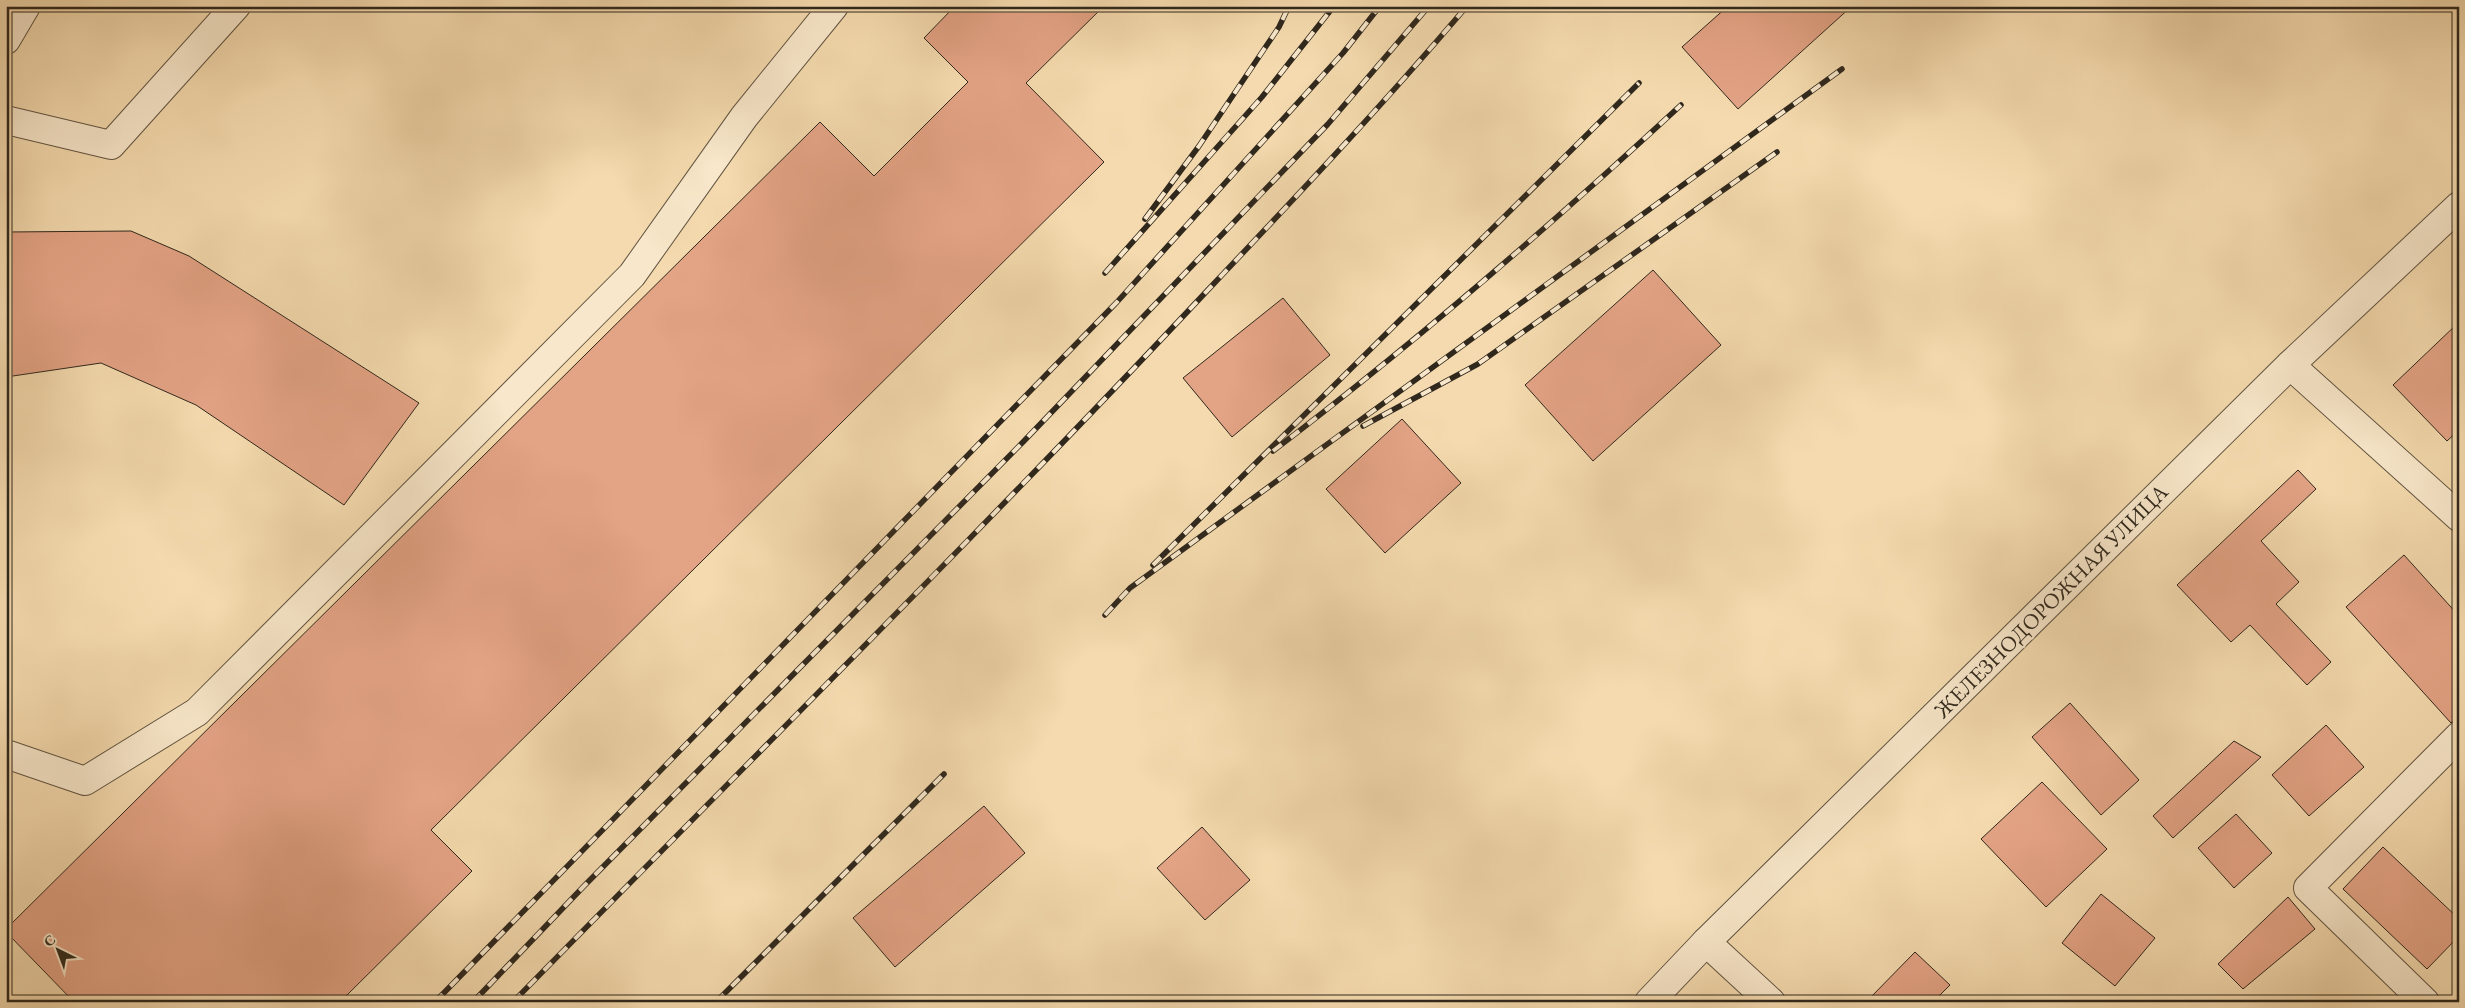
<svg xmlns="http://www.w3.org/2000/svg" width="2465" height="1008" font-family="'EB Garamond',serif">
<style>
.building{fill:#e3a385;stroke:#30281d}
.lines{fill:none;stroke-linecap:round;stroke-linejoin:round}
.minor-casing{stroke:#615441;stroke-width:30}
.minor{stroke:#f8e7ca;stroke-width:28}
.rail-casing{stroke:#30281d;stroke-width:5.5}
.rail{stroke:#f8e7ca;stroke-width:4;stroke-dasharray:11;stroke-linecap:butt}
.labels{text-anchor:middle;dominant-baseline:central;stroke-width:4.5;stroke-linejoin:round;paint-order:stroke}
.street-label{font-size:22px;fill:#30281d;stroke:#f8e7ca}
</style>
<rect width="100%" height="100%" fill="#f4daae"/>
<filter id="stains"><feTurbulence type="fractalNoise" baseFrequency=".004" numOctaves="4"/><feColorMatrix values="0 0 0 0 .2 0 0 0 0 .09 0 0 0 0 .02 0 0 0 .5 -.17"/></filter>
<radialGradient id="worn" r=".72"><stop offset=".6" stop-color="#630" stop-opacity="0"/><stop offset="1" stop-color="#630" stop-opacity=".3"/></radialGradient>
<g class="building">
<path d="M 955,6 L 1104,6 L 1026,83 L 1104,162 L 431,830 L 472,871 L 340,1002 L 74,1002 L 6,932 L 6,929 L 820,122 L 874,176 L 968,82 L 924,38 Z"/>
<path d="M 1728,6 L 1852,6 L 1738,109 L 1682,47 Z"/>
<path d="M 131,231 L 189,256 L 419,403 L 344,505 L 196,405 L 101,363 L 6,377 L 6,232 Z"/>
<path d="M 1653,270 L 1721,345 L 1593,461 L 1525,385 Z"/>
<path d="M 1283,298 L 1330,355 L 1232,437 L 1183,378 Z"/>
<path d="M 2458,323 L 2459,430 L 2447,441 L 2393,385 Z"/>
<path d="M 1402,419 L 1461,483 L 1385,553 L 1326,489 Z"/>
<path d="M 2298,470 L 2316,489 L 2261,541 L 2299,582 L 2276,604 L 2331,662 L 2307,685 L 2250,625 L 2231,642 L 2177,585 Z"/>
<path d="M 2404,555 L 2459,616 L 2459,716 L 2451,723 L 2346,607 Z"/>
<path d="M 2070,703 L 2139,780 L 2101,815 L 2032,737 Z"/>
<path d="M 2326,725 L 2364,767 L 2309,816 L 2272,775 Z"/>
<path d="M 2234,741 L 2261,757 L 2173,838 L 2153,816 Z"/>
<path d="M 2042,782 L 2107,849 L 2046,907 L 1981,839 Z"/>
<path d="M 984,806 L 1025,853 L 895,967 L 853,918 Z"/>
<path d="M 2236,814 L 2272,853 L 2234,888 L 2198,848 Z"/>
<path d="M 1202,827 L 1250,880 L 1205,920 L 1157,868 Z"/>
<path d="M 2383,847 L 2459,919 L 2459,936 L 2427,969 L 2343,889 Z"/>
<path d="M 2101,894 L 2155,938 L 2115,986 L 2062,943 Z"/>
<path d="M 2288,897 L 2315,929 L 2243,989 L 2218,964 Z"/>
<path d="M 1915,952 L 1950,985 L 1933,1002 L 1872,1002 L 1869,999 Z"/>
</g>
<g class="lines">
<defs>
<g id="minor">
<path d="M 6,40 L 26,6"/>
<path d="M 6,120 L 111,145 L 236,6"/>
<path d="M 2290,365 L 2459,517"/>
<path d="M 6,754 L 85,781 L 197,712 L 632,275 L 744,117 L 834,6"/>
<path d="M 1706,942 L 1771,1002"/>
<path d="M 1649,1002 L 1706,942 L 2290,365 L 2459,206"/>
<path d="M 2425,1002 L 2308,888 L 2459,736"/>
</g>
</defs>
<use href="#minor" class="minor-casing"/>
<use href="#minor" class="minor"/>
<defs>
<g id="rail">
<path d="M 1145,219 L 1199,146 L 1279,27 L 1289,6"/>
<path d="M 1105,273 L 1262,97 L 1334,6"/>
<path d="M 1363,426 L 1478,364 L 1777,152"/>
<path d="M 1273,451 C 1415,343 1550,226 1681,105"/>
<path d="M 1153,565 L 1639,83"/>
<path d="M 1105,615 L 1130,588 L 1842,69"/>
<path d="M 435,1002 L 1117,302 L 1343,53 L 1380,6"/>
<path d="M 473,1002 L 585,885 L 1024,441 L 1328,124 L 1429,6"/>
<path d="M 513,1002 C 744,766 979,534 1205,293 C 1294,199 1383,105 1467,6"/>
<path d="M 716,1002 L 944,774"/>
</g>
</defs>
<use href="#rail" class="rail-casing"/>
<use href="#rail" class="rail"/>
</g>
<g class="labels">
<g class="street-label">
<text transform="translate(2051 601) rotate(-45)">ЖЕЛЕЗНОДОРОЖНАЯ УЛИЦА</text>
</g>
</g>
<rect width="2465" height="1008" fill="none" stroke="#f4daae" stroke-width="25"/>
<rect x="8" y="8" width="2450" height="993" fill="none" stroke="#30281d" stroke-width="2.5"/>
<rect x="12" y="12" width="2440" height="983" fill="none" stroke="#30281d"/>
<g transform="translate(58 950) rotate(318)" stroke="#f8e7ca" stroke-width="4" paint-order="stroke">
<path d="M0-4L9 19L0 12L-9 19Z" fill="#30281d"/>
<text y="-8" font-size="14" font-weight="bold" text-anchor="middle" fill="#30281d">С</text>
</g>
<rect width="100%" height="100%" filter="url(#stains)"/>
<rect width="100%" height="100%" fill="url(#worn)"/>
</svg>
